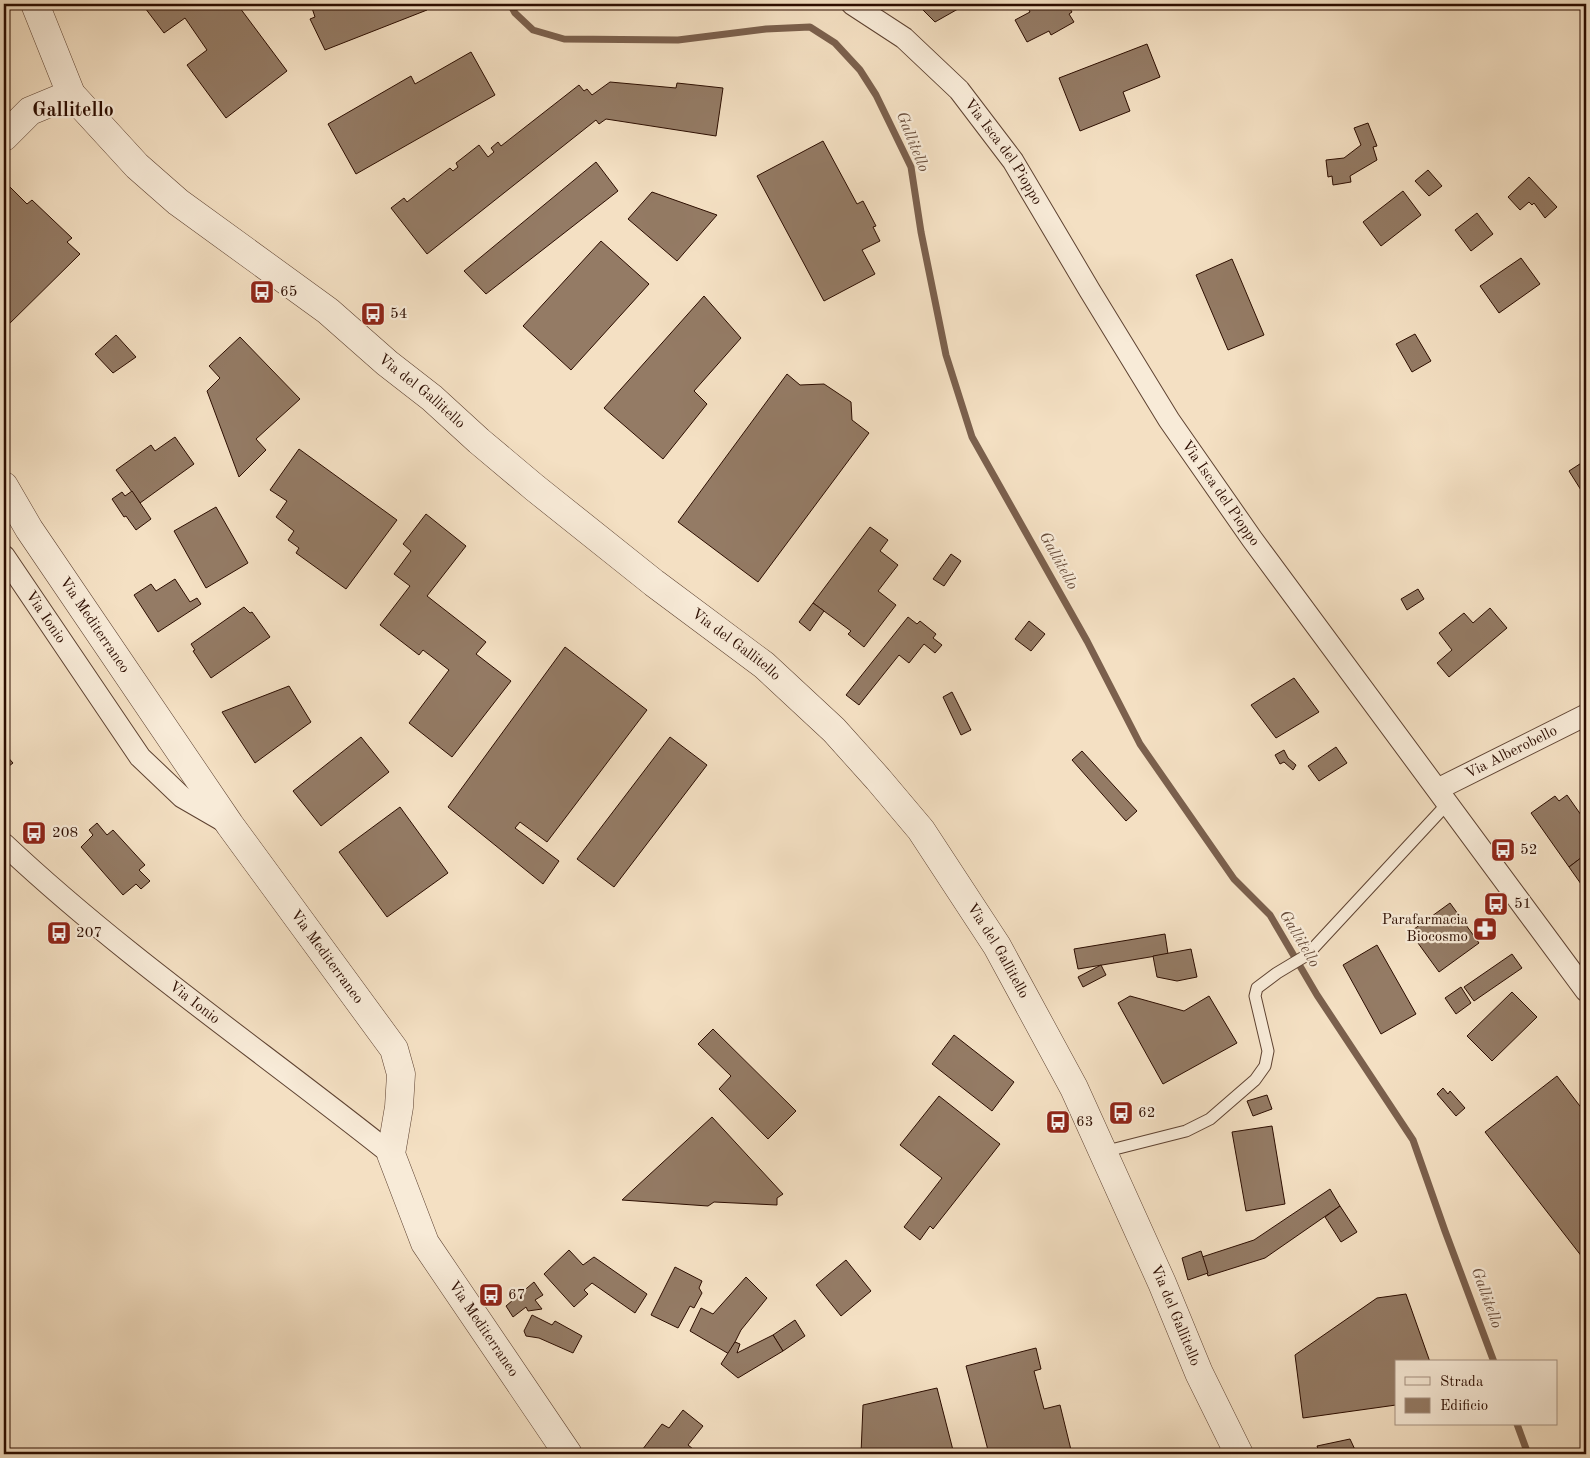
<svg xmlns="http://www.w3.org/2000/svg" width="1590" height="1458" font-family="'Old Standard TT',serif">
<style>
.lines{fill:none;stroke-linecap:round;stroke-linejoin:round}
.stream{stroke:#7b604d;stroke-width:7}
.building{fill:#947b65;stroke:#2c0d00}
.service-casing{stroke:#5e4231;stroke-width:13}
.minor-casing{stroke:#5e4231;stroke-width:23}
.tertiary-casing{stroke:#5e4231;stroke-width:29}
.service{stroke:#f8ebd8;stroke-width:11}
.minor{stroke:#f8ebd8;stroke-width:21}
.tertiary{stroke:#f8ebd8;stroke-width:28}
.labels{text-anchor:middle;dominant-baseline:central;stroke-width:4.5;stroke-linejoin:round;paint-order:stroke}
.street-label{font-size:15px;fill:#2c0d00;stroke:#f8ebd8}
.poi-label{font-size:15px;fill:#2c0d00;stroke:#f8ebd8;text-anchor:start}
.water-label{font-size:16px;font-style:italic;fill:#674c3a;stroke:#f8ebd8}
.district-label{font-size:20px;font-weight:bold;fill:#2c0d00;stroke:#f8ebd8}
</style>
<rect width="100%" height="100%" fill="#f4e0c3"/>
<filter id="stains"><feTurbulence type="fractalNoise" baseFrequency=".004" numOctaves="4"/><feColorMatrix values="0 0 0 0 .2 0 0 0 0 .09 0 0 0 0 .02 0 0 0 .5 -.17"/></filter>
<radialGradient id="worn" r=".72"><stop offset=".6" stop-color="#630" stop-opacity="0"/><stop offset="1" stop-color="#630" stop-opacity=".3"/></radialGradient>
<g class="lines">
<g class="stream">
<path d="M 510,4 L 515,13 L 533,30 L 564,39 L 678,40 L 766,29 L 810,27 L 835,43 L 860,70 L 876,95 L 911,167 L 921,232 L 946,355 L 972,437 L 1087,641 L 1140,744 L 1234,879 L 1270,915 L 1317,995 L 1413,1140 L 1445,1231 L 1494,1362"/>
<path d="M 1517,1424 L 1528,1454"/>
</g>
</g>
<g class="building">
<path d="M 142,4 L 237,4 L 287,71 L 226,118 L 187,65 L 207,50 L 185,18 L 164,33 Z"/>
<path d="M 315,4 L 424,4 L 427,10 L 325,50 L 310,19 L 315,17 L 311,5 Z"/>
<path d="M 917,4 L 965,4 L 965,5 L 935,22 Z"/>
<path d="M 1026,4 L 1067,4 L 1072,12 L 1069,14 L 1074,22 L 1051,35 L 1049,31 L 1027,42 L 1015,20 L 1030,12 Z"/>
<path d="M 1147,44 L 1160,77 L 1123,92 L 1130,111 L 1080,131 L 1059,78 Z"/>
<path d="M 471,52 L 495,95 L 356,174 L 328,124 L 411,76 L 415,84 Z"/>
<path d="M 610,82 L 676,88 L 677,83 L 723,88 L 716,136 L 606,119 L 599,124 L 596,120 L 427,254 L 391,208 L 404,198 L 407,202 L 450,168 L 453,171 L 458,167 L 456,163 L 479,145 L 488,157 L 494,152 L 491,148 L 498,142 L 501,146 L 579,85 L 584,91 L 587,89 L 592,95 Z"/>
<path d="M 1368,123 L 1377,146 L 1373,147 L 1377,160 L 1350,176 L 1351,182 L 1333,185 L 1332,176 L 1328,177 L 1326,160 L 1344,158 L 1361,145 L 1354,128 Z"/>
<path d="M 823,141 L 857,204 L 863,201 L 876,226 L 873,227 L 880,241 L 862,250 L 875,274 L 824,301 L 757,176 Z"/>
<path d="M 596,162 L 618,191 L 486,294 L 464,271 Z"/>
<path d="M 1428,170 L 1442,186 L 1429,196 L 1415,181 Z"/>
<path d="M 1529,177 L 1557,207 L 1545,218 L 1534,203 L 1532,205 L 1529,202 L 1520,210 L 1508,197 Z"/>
<path d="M 10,187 L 27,204 L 32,200 L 72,238 L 67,242 L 80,254 L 4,329 L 4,194 Z"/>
<path d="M 1403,191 L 1421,215 L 1381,246 L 1363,222 Z"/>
<path d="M 652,192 L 717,215 L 677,261 L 628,219 Z"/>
<path d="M 1477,213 L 1493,234 L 1471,251 L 1455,230 Z"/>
<path d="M 601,241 L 649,284 L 571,370 L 523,326 Z"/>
<path d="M 1521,258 L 1540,284 L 1499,313 L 1480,286 Z"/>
<path d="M 1232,259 L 1264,335 L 1228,350 L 1196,275 Z"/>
<path d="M 704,296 L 741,338 L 694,391 L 707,404 L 663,459 L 604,408 Z"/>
<path d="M 1415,334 L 1431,361 L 1412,372 L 1396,344 Z"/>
<path d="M 116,335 L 136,357 L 113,373 L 95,354 Z"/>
<path d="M 240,337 L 300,399 L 256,439 L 266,450 L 239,477 L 207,391 L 220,378 L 209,366 Z"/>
<path d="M 787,374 L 800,385 L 824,384 L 851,402 L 852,420 L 869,433 L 758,582 L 678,522 Z"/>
<path d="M 175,437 L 194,464 L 140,503 L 116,470 L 151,445 L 155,451 Z"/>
<path d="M 299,449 L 397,520 L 346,589 L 296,553 L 299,548 L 288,540 L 294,531 L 276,517 L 287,501 L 270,490 Z"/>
<path d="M 1586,460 L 1586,498 L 1569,471 Z"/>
<path d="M 132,491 L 151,519 L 136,530 L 126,516 L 124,517 L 112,499 L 122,492 L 125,496 Z"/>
<path d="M 216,507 L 248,563 L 206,588 L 174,531 Z"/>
<path d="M 426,514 L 466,546 L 427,596 L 486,642 L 476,654 L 511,681 L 452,757 L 409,723 L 449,670 L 423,650 L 419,655 L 380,625 L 410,586 L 394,574 L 411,551 L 403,544 Z"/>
<path d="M 870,527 L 888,540 L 880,551 L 898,565 L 878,591 L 896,605 L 864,647 L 848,634 L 851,631 L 813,603 Z"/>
<path d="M 951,554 L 961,561 L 944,586 L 933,579 Z"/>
<path d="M 175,579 L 190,602 L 197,598 L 201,604 L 158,632 L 134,595 L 151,584 L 156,591 Z"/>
<path d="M 1418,589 L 1424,599 L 1407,610 L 1401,599 Z"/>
<path d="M 813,603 L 824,611 L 810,631 L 799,622 Z"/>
<path d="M 244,607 L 250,613 L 252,612 L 270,637 L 211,678 L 193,651 L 195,650 L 191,644 Z"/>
<path d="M 1490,608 L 1507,628 L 1449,677 L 1437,663 L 1452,650 L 1439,633 L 1464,613 L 1473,623 Z"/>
<path d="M 908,617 L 917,624 L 920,621 L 936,634 L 933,638 L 942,645 L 935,653 L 924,644 L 909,663 L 899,655 L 859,705 L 846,695 Z"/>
<path d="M 1029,621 L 1045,634 L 1031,651 L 1015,639 Z"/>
<path d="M 565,647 L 647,710 L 547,842 L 520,822 L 515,828 L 559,861 L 543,884 L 448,807 Z"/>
<path d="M 1294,678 L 1319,712 L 1276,738 L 1251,705 Z"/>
<path d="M 289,686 L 311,722 L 255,763 L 222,712 Z"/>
<path d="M 952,692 L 971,730 L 961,735 L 943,697 Z"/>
<path d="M 361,737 L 389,772 L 321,826 L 293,791 Z"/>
<path d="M 670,737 L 707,765 L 614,887 L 577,859 Z"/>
<path d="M 1336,747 L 1347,763 L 1319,781 L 1308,766 Z"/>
<path d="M 1284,750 L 1288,758 L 1296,765 L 1293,770 L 1284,762 L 1280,764 L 1275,755 Z"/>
<path d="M 1082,751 L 1137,811 L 1126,821 L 1072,760 Z"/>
<path d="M 4,753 L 13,763 L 5,769 L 4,768 Z"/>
<path d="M 1567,795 L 1586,822 L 1586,854 L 1569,867 L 1531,813 L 1555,796 L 1559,801 Z"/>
<path d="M 400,807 L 448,873 L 387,917 L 339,852 Z"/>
<path d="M 97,823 L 107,835 L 113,830 L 145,865 L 139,870 L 150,881 L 141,889 L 136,884 L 123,895 L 81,847 L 93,835 L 89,830 Z"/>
<path d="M 1586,854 L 1586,891 L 1569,867 Z"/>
<path d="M 1450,903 L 1479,943 L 1439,972 L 1410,932 Z"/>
<path d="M 1165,934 L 1168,954 L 1078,969 L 1074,949 Z"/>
<path d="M 1377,945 L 1416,1014 L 1381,1034 L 1343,965 Z"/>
<path d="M 1191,949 L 1197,977 L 1177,981 L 1157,977 L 1153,956 Z"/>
<path d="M 1512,954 L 1522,968 L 1474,1001 L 1464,987 Z"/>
<path d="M 1101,965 L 1106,975 L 1083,987 L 1078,977 Z"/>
<path d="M 1461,987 L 1471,1003 L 1456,1014 L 1445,998 Z"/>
<path d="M 1512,992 L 1537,1017 L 1492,1061 L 1467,1036 Z"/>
<path d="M 1130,996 L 1184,1011 L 1209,996 L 1237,1043 L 1163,1084 L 1118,1003 Z"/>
<path d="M 713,1029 L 796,1111 L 768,1139 L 719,1089 L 731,1076 L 698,1044 Z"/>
<path d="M 954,1035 L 1014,1082 L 992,1111 L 932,1064 Z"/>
<path d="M 1557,1076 L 1586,1114 L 1586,1262 L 1485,1132 Z"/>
<path d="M 1443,1088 L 1448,1094 L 1450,1091 L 1465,1108 L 1456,1116 L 1437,1094 Z"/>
<path d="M 1267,1095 L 1272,1109 L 1253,1116 L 1247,1101 Z"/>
<path d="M 939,1096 L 1000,1144 L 933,1229 L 930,1226 L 920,1240 L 904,1227 L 942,1178 L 900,1145 Z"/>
<path d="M 712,1117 L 783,1194 L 777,1198 L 777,1205 L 714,1202 L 708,1206 L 622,1200 Z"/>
<path d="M 1272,1126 L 1285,1204 L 1246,1211 L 1232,1132 Z"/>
<path d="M 1330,1189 L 1340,1206 L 1265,1258 L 1208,1276 L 1202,1257 L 1254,1240 Z"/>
<path d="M 1340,1206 L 1357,1232 L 1341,1242 L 1325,1217 Z"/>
<path d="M 569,1250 L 583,1265 L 594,1257 L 647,1294 L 635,1313 L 592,1283 L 584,1290 L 588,1294 L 574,1307 L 544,1274 Z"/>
<path d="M 1201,1251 L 1208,1273 L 1188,1280 L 1182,1258 Z"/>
<path d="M 846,1260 L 871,1291 L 841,1316 L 816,1285 Z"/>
<path d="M 675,1267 L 702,1281 L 699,1288 L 702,1293 L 694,1308 L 690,1306 L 678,1328 L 651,1315 Z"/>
<path d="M 746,1277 L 767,1298 L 741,1330 L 729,1354 L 690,1331 L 701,1308 L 713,1314 Z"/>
<path d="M 534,1282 L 543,1295 L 535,1300 L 542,1309 L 528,1311 L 526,1307 L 513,1317 L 506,1306 Z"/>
<path d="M 1406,1294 L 1430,1362 L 1396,1362 L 1396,1405 L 1303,1418 L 1295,1355 L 1377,1298 Z"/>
<path d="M 532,1315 L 552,1325 L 555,1321 L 582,1336 L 573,1353 L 539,1338 L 526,1336 L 524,1331 Z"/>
<path d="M 795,1320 L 805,1336 L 783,1351 L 773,1335 Z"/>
<path d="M 773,1335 L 783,1351 L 738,1378 L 721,1364 L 735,1342 L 740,1344 L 737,1353 Z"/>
<path d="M 1036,1348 L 1041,1369 L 1034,1371 L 1044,1409 L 1060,1405 L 1072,1454 L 989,1454 L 966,1366 Z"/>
<path d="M 937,1388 L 954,1454 L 861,1454 L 863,1405 Z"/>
<path d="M 683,1410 L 703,1426 L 688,1445 L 693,1449 L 689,1454 L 639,1454 L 662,1424 L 669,1428 Z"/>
<path d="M 1350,1439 L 1357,1454 L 1320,1454 L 1317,1446 Z"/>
</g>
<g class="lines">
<defs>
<path id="service" d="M 1103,1152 L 1186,1131 L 1210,1119 L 1255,1080 L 1265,1066 L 1268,1051 L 1255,996 L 1257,988 L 1277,973 L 1307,955 L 1448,803"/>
<g id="minor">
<path id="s1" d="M 852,4 L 904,38 L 959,90 L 1013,161 L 1090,291 L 1169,420 L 1252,539 L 1586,991"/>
<path id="s2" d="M 4,556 L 140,757 L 182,797 L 227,823"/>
<path id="s3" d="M 1438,789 L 1586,715"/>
<path id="s4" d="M 4,844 C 124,957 262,1051 391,1154"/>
</g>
<g id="tertiary">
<path id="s5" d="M 35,4 L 71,94 L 137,166 L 178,202 L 328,311 L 387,363 L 432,398 L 479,441 L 535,488 L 654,583 L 764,665 L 834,730 L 878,779 L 921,830 L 997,946 L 1074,1088 L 1162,1283 L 1199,1373 L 1239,1454"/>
<path d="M 4,137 L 30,111 L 71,94"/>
<path id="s6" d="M 4,486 L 29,529 L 230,825 L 394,1049 L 401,1074 L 399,1107 L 391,1154 L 425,1243 L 568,1454"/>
</g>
</defs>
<use href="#service" class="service-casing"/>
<use href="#minor" class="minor-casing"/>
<use href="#tertiary" class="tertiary-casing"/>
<use href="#service" class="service"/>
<use href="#minor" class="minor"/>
<use href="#tertiary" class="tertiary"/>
</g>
<defs>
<symbol id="bus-square" viewBox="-11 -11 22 22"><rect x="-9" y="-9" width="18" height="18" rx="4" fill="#8f2418" stroke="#f8ebd8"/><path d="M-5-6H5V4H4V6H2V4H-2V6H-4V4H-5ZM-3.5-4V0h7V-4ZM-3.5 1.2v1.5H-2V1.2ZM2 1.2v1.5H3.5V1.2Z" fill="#fff"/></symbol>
<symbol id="pharmacy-square" viewBox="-11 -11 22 22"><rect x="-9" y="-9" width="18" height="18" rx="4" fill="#8f2418" stroke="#f8ebd8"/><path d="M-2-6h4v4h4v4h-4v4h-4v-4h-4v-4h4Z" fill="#fff"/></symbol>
</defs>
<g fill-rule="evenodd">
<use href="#bus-square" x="248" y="278" width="28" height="28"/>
<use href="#bus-square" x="359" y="300" width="28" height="28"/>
<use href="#bus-square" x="20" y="819" width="28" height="28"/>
<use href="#bus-square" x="1489" y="836" width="28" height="28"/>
<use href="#bus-square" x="1482" y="890" width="28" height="28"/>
<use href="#pharmacy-square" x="1471" y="915" width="28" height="28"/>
<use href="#bus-square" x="45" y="919" width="28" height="28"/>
<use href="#bus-square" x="1107" y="1099" width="28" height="28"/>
<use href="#bus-square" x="1044" y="1108" width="28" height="28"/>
<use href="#bus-square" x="477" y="1281" width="28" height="28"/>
</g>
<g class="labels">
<g class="street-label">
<text stroke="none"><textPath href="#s1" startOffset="214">Via Isca del Pioppo</textPath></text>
<text stroke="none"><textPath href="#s5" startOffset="558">Via del Gallitello</textPath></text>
<text stroke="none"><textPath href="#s1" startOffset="619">Via Isca del Pioppo</textPath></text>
<text stroke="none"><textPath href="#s2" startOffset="74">Via Ionio</textPath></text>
<text stroke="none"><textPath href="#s6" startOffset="166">Via Mediterraneo</textPath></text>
<text stroke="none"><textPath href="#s5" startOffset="962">Via del Gallitello</textPath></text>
<text stroke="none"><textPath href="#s3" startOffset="82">Via Alberobello</textPath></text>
<text stroke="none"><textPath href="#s5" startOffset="1368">Via del Gallitello</textPath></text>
<text stroke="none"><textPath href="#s6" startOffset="571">Via Mediterraneo</textPath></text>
<text stroke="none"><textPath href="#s4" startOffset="248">Via Ionio</textPath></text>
<text stroke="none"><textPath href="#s5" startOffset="1774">Via del Gallitello</textPath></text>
<text stroke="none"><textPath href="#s6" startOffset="991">Via Mediterraneo</textPath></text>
</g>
<g class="poi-label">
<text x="280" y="292">65</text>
<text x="390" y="314">54</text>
<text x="52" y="833">208</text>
<text x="1520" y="850">52</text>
<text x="1514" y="904">51</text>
<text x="1468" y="920" text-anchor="end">Parafarmacia<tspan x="1468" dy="17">Biocosmo</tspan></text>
<text x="76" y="933">207</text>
<text x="1138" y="1113">62</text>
<text x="1076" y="1122">63</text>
<text x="508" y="1295">67</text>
</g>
<g class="water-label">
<text transform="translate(912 142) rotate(68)">Gallitello</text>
<text transform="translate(1058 561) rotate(61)">Gallitello</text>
<text transform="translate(1299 939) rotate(59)">Gallitello</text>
<text transform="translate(1486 1298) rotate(70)">Gallitello</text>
</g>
<g class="district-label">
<text x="73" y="111">Gallitello</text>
</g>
</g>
<rect width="1590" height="1458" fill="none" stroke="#f4e0c3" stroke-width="20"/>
<rect x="5" y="5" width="1580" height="1448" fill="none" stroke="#2c0d00" stroke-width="2.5"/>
<rect x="10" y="10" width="1570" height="1438" fill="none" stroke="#2c0d00"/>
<rect x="1395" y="1360" width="162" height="65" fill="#f8ebd8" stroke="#a69282"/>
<rect x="1405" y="1377" width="25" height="8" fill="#f8ebd8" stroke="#a69282"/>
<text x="1440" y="1386" font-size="15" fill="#2c0d00">Strada</text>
<rect x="1405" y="1398" width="25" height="15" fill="#947b65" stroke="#a69282"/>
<text x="1440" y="1410" font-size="15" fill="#2c0d00">Edificio</text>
<rect width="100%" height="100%" filter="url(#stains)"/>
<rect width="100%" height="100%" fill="url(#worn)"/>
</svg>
